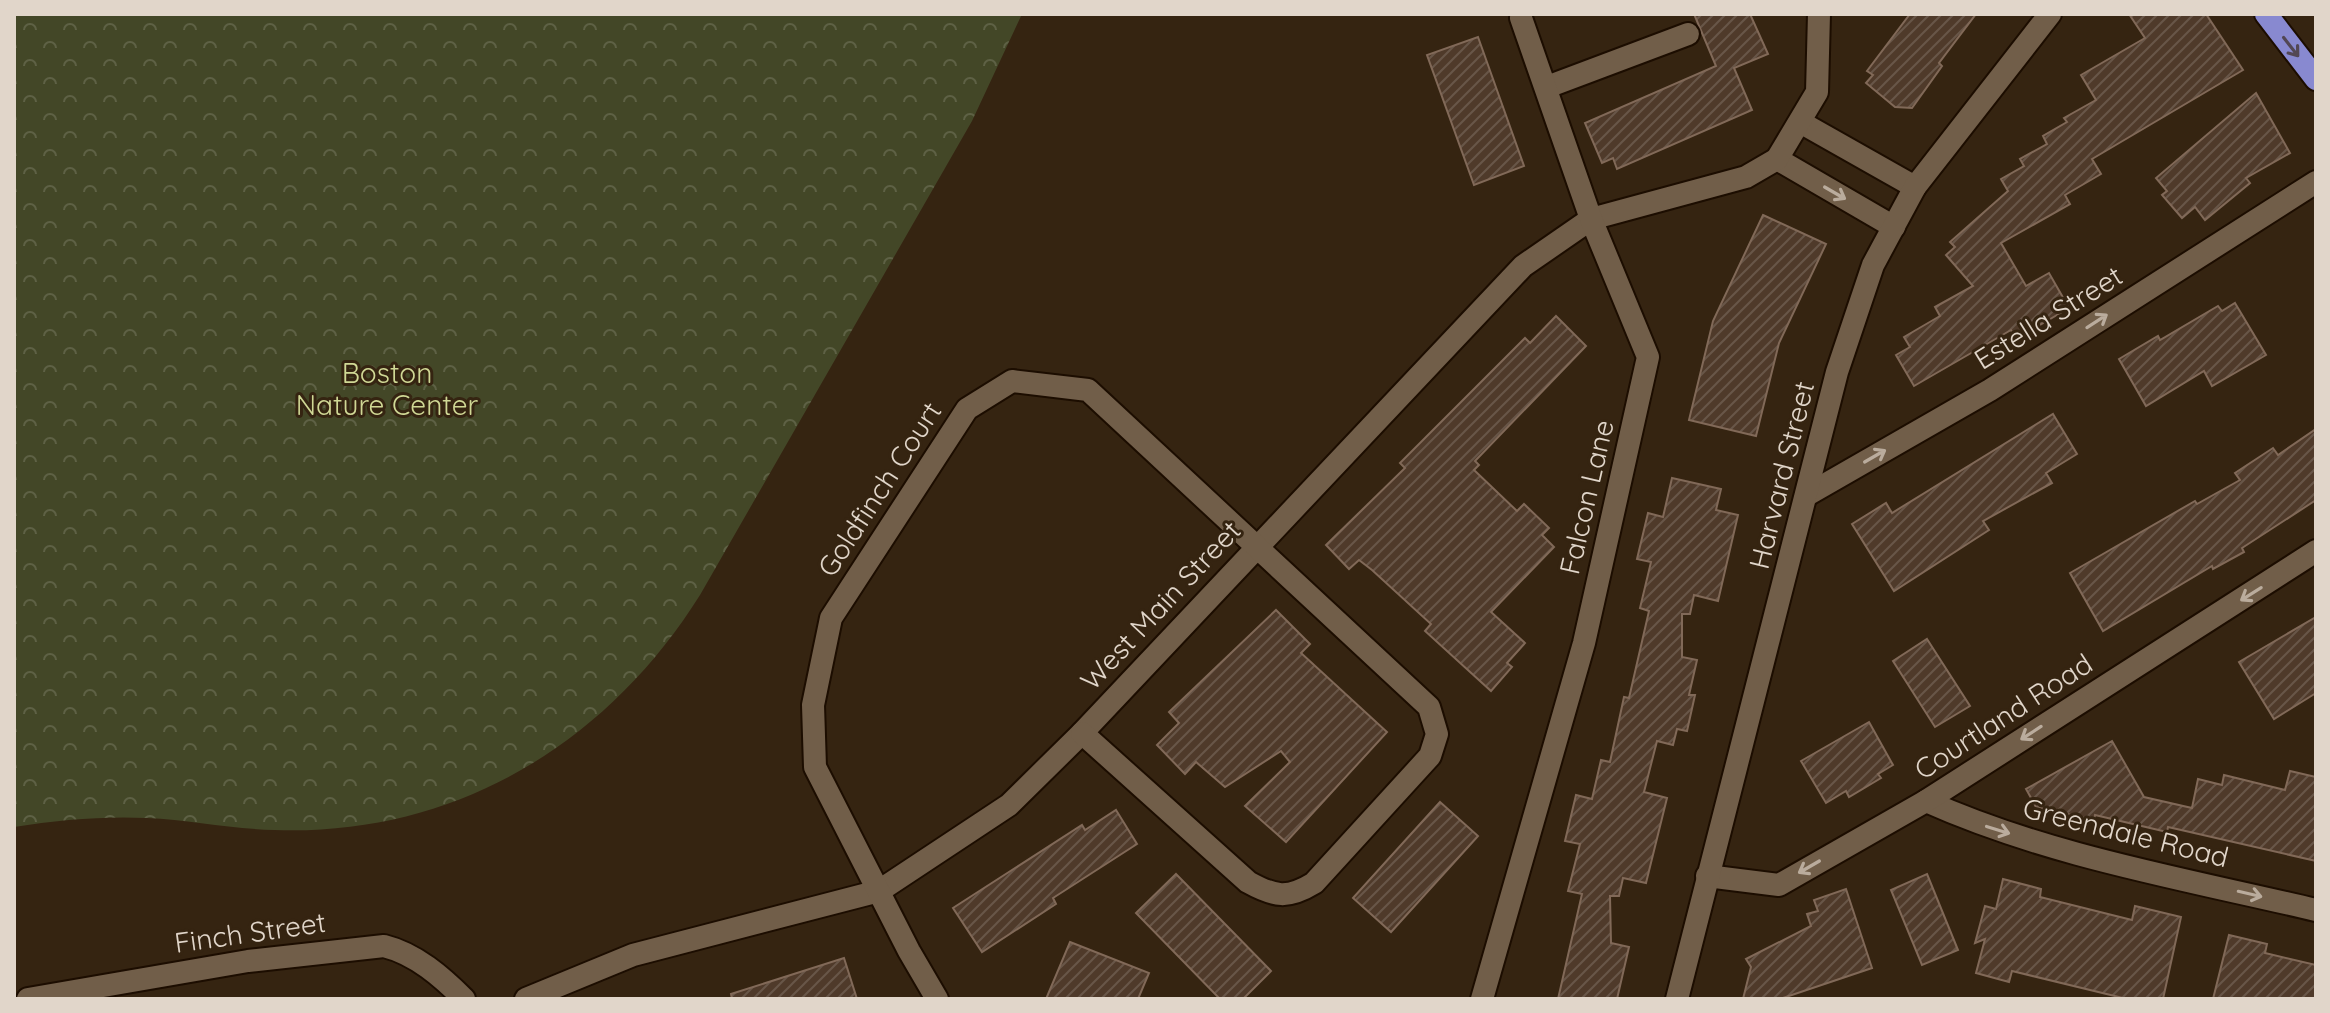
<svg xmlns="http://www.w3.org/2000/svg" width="2330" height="1013" font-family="Quicksand,sans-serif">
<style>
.park{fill:url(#park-crowns)}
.building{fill:url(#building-hatch);stroke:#816958;stroke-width:2}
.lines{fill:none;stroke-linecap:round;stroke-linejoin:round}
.minor-casing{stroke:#1c0d00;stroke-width:26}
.secondary-casing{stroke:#1c0d00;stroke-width:26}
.trunk-casing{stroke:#1c0d00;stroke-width:26}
.minor{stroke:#715e49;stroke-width:22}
.secondary{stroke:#715e49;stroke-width:22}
.trunk{stroke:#8889d0;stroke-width:22}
.oneway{stroke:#524754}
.oneway2{stroke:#baac9d}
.labels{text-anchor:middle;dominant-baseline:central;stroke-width:6;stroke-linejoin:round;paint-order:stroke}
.street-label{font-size:28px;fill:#e1d6ca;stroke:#352411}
.park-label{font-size:28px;fill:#d0d895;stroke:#352411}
</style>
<defs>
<pattern id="park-crowns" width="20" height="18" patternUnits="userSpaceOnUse" patternTransform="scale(2)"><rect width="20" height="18" fill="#434727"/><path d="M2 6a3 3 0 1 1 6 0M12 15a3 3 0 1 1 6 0" fill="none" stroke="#5e6145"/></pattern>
<pattern id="building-hatch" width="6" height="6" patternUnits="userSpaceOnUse" patternTransform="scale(2)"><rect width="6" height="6" fill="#4f3a2a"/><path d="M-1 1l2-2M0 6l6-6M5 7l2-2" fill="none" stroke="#685648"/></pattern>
</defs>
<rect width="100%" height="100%" fill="#352411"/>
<path class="park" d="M 14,14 L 1022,14 L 972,121 L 700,595 C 606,745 454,836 275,830 C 232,829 190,820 147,818 C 102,816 58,820 14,827 Z"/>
<g class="building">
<path d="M 1694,14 L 1750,14 L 1768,54 L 1734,68 L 1752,110 L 1617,169 L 1613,158 L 1602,163 L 1585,123 L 1716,66 Z"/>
<path d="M 1910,14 L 1976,14 L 1939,63 L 1942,66 L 1912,108 L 1895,107 L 1866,83 L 1873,75 L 1867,71 Z"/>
<path d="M 2129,14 L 2206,14 L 2243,70 L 2092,159 L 2101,174 L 2065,195 L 2070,204 L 2001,243 L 2026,286 L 2049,273 L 2069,308 L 2016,339 L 2011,330 L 1914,386 L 1896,355 L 1910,347 L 1904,337 L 1940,316 L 1935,307 L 1973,286 L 1946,255 L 1955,247 L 1950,242 L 2008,191 L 2001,179 L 2024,166 L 2020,159 L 2047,144 L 2043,136 L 2067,122 L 2064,118 L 2096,100 L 2081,75 L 2145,38 Z"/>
<path d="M 1478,37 L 1524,166 L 1474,185 L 1427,55 Z"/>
<path d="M 2256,93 L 2290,153 L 2246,178 L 2250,183 L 2205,220 L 2195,207 L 2182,218 L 2162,195 L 2167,191 L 2156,178 Z"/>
<path d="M 1763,215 L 1826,244 L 1779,343 L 1756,436 L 1689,420 L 1713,321 Z"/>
<path d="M 2235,303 L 2266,355 L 2212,386 L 2204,371 L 2146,406 L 2119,359 L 2158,336 L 2160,340 L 2218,306 L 2222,311 Z"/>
<path d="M 1556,316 L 1586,346 L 1475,461 L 1479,465 L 1474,470 L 1517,511 L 1524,504 L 1549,528 L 1542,535 L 1554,547 L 1491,612 L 1525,643 L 1507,663 L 1512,667 L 1491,691 L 1425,631 L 1431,624 L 1372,570 L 1359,560 L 1349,569 L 1326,545 L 1405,468 L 1400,463 L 1525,338 L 1530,343 Z"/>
<path d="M 2053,414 L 2077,454 L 2046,473 L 2052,483 L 1983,521 L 1989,530 L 1894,591 L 1852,524 L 1886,503 L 1892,513 Z"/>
<path d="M 2316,429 L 2316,500 L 2242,548 L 2244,552 L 2213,569 L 2212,566 L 2103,631 L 2070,573 L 2195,501 L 2197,504 L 2240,480 L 2235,473 L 2273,448 L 2278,455 Z"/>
<path d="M 1672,478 L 1721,489 L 1716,510 L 1738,515 L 1718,601 L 1694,595 L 1690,614 L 1682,614 L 1682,657 L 1697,660 L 1689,695 L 1695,695 L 1687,731 L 1677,729 L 1673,745 L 1657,741 L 1644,792 L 1667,798 L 1646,883 L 1623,878 L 1619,896 L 1610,896 L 1611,943 L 1629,947 L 1617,999 L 1558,999 L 1582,894 L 1568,891 L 1580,844 L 1565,841 L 1576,795 L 1592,799 L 1601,760 L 1610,762 L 1624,697 L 1629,698 L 1649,611 L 1640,608 L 1651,562 L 1637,559 L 1648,513 L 1663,517 Z"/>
<path d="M 1276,610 L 1310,644 L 1301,653 L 1387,732 L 1286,842 L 1245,806 L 1290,762 L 1281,751 L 1225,787 L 1196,762 L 1185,774 L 1157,745 L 1179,723 L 1169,712 Z"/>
<path d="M 2316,617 L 2316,693 L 2274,719 L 2239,662 Z"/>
<path d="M 1927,639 L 1970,706 L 1935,727 L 1893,661 Z"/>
<path d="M 1869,722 L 1893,765 L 1878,774 L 1881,778 L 1849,797 L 1846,791 L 1826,803 L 1801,761 Z"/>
<path d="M 2112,741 L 2144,797 L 2192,808 L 2198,779 L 2222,785 L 2224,775 L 2285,790 L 2290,771 L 2316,777 L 2316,861 L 2168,827 L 2167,832 L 2095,815 L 2094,820 L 2036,807 L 2026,789 Z"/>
<path d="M 1440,802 L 1478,836 L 1391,932 L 1353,898 Z"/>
<path d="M 1116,810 L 1137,844 L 1053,898 L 1056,904 L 982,952 L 953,908 L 1082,825 L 1085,830 Z"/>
<path d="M 1176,874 L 1271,971 L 1243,999 L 1220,999 L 1136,913 Z"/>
<path d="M 1927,874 L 1958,950 L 1922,965 L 1891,890 Z"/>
<path d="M 2003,879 L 2041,889 L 2040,897 L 2132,920 L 2135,906 L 2181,917 L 2163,999 L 2127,999 L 2012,971 L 2009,982 L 1976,973 L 1985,939 L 1975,943 L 1985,906 L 1996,909 Z"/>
<path d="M 1846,889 L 1872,968 L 1780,999 L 1743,999 L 1751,967 L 1746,959 L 1811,926 L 1807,914 L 1818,911 L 1814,900 Z"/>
<path d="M 2229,935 L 2267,944 L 2265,953 L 2316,965 L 2316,999 L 2213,999 Z"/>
<path d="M 1070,942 L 1149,973 L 1138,999 L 1046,999 Z"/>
<path d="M 844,958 L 857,999 L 732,999 L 731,994 Z"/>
</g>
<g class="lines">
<defs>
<g id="minor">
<path d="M 1547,87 L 1688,34"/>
<path d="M 1800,122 L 1915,187"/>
<path d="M 1777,159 L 1894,227"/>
<path d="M 1807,495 L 1990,390 L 2316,182"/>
<path d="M 1926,801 C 2049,856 2185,879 2316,910"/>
<path d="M 1707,876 L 1779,885 L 1926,801 L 2316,551"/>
<path d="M 28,999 L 248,961 L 384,946 C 416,954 442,977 464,999"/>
<path d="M 526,999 L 633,955 L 879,891 L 1009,805 L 1082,733 L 1523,266 L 1591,219 L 1746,177 L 1777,159 L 1817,92 L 1819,14"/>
<path d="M 937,999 L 909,951 L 815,767 L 813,705 L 831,618 L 967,409 L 1012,381 L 1088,390 L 1429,707 L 1437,734 L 1430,756 L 1314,883 C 1288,899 1275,897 1248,882 L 1082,733"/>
<path d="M 1482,999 L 1584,643 L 1648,357 L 1591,219 L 1521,18"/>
</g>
<path id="secondary" d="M 1677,999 L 1837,372 L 1873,265 L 1915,187 L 2050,14"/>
<path id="trunk" d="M 2266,14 L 2316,79"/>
</defs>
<use href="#minor" class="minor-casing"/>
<use href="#secondary" class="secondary-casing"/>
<use href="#trunk" class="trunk-casing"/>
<use href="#minor" class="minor"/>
<use href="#secondary" class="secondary"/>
<use href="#trunk" class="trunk"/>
</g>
<defs><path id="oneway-shaft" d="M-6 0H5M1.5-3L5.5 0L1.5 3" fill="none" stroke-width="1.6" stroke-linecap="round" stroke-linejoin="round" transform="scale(2)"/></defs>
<use class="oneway" href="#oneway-shaft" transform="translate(2291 47) rotate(52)"/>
<g class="oneway2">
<use href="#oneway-shaft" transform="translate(1835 193) rotate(30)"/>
<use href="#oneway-shaft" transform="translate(2097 321) rotate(-33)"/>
<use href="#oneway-shaft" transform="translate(1875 456) rotate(-30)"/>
<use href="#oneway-shaft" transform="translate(2251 594) rotate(148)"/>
<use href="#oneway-shaft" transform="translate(2031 733) rotate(147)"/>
<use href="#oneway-shaft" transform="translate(1998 830) rotate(17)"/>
<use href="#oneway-shaft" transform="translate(1809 867) rotate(150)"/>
<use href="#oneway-shaft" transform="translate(2250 894) rotate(13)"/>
</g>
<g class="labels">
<g class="street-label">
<text transform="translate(2048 317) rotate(-32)">Estella Street</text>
<text transform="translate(1781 475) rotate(-76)">Harvard Street</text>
<text transform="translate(879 489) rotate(-57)">Goldfinch Court</text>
<text transform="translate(1586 497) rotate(-77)">Falcon Lane</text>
<text transform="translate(1160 605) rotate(-47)">West Main Street</text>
<text transform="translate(2003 716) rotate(-33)">Courtland Road</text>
<text transform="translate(2126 832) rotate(14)">Greendale Road</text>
<text transform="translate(250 932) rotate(-8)">Finch Street</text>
</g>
<g class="park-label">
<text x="387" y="372">Boston<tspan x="387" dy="32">Nature Center</tspan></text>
</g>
</g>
<rect width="2330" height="1013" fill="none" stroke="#e1d6ca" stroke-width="32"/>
</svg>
